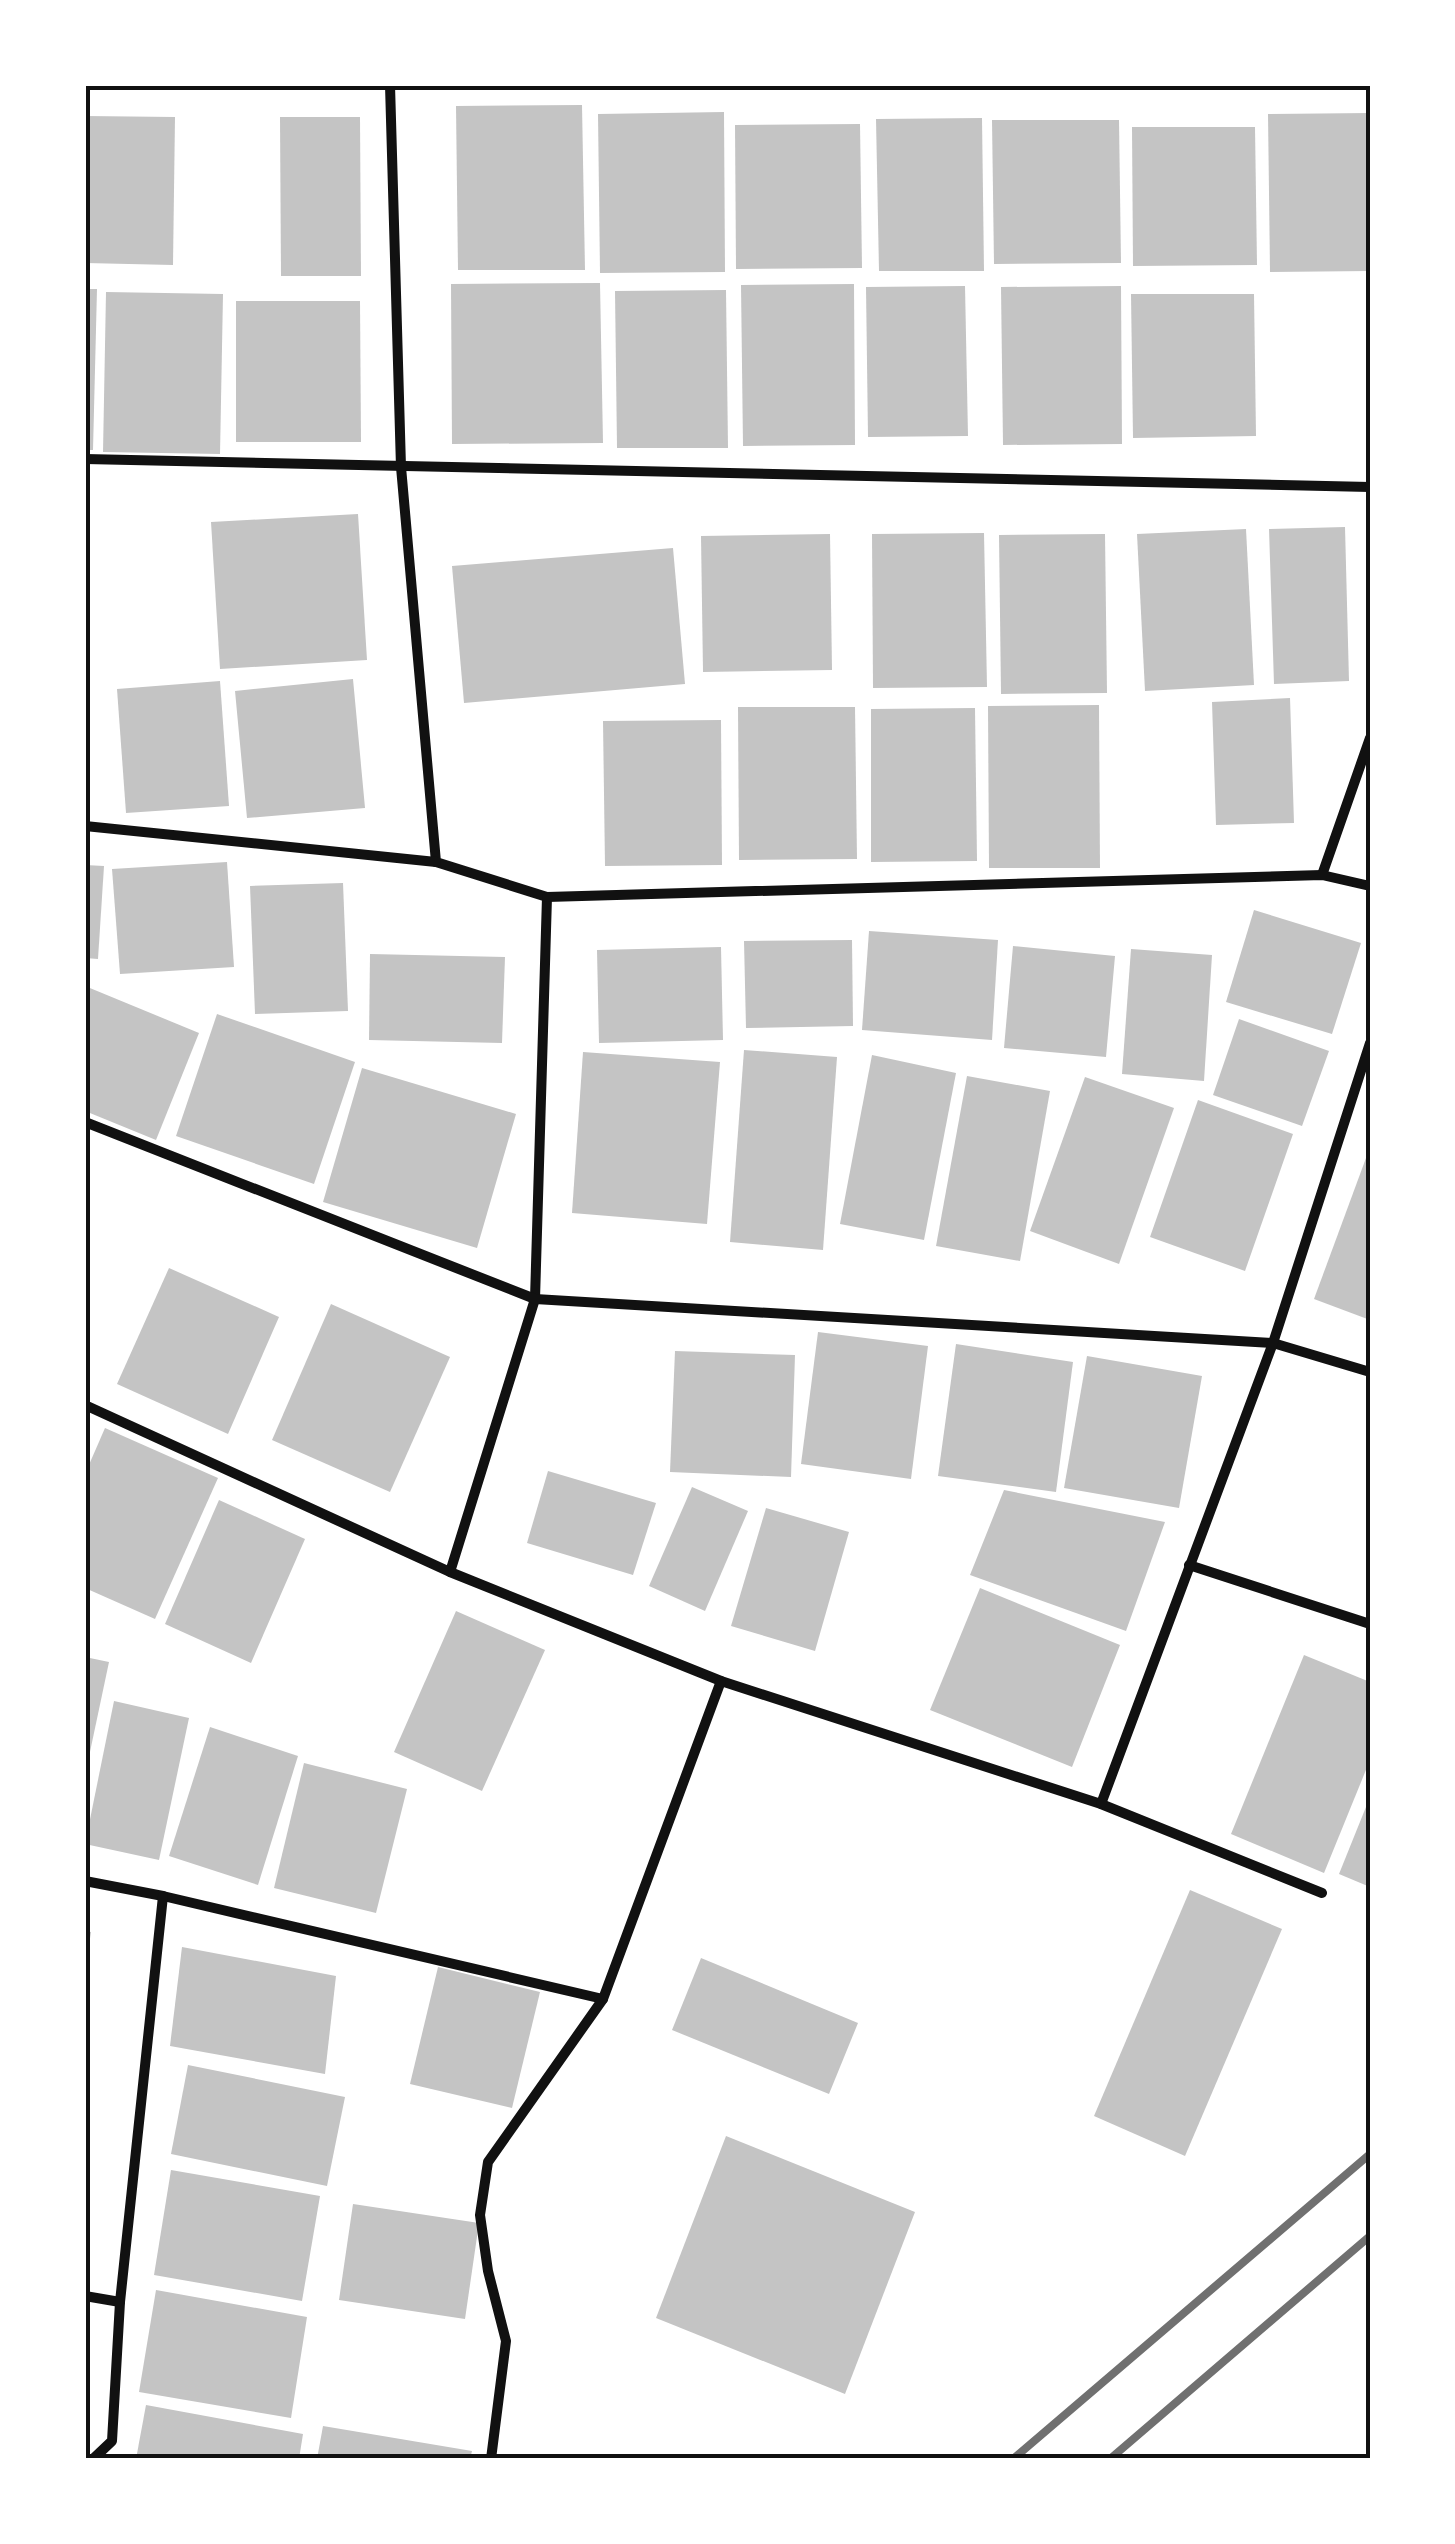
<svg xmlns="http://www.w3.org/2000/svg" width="1455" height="2544" font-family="'IBM Plex Sans',sans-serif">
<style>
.building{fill:#c4c4c4}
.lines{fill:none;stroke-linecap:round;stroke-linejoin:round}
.minor{stroke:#111;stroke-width:10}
.rail{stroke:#707070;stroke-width:8}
.neatline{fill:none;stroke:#111;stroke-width:4}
</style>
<rect width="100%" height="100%" fill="#fff"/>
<g class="building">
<path d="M 582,105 L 585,270 L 458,270 L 456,106 Z"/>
<path d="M 724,112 L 725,272 L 600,273 L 598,114 Z"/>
<path d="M 1370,113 L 1370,271 L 1270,272 L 1268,114 Z"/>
<path d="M 85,116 L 175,117 L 173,265 L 85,263 Z"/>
<path d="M 280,117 L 360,117 L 361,276 L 281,276 Z"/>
<path d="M 982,118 L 984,271 L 879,271 L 876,119 Z"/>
<path d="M 992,120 L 1119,120 L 1121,263 L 994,264 Z"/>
<path d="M 860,124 L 862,268 L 736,269 L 735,125 Z"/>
<path d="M 1132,127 L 1255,127 L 1257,265 L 1133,266 Z"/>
<path d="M 600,283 L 603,443 L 452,444 L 451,284 Z"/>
<path d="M 854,284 L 855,445 L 743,446 L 741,285 Z"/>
<path d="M 965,286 L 968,436 L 868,437 L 866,287 Z"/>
<path d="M 1121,286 L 1122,444 L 1003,445 L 1001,287 Z"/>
<path d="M 85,289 L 97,289 L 93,450 L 85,450 Z"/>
<path d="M 726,290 L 728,448 L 617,448 L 615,291 Z"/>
<path d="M 106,292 L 223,294 L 220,454 L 103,452 Z"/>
<path d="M 1131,294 L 1254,294 L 1256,436 L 1133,438 Z"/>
<path d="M 236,301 L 360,301 L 361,442 L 236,442 Z"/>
<path d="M 358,514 L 367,660 L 220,669 L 211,522 Z"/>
<path d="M 1345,527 L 1349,681 L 1274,684 L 1269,529 Z"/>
<path d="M 1246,529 L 1254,685 L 1145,691 L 1137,534 Z"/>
<path d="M 984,533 L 987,687 L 873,688 L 872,534 Z"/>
<path d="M 830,534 L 832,670 L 703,672 L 701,536 Z"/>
<path d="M 1105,534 L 1107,693 L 1001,694 L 999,535 Z"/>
<path d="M 673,548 L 685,684 L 464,703 L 452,566 Z"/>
<path d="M 353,679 L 365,808 L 247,818 L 235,691 Z"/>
<path d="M 220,681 L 229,806 L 126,813 L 117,689 Z"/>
<path d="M 1290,698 L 1294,823 L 1216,825 L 1212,702 Z"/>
<path d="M 1099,705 L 1100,868 L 989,868 L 988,706 Z"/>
<path d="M 738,707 L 855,707 L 857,859 L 739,860 Z"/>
<path d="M 975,708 L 977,861 L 871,862 L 871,709 Z"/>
<path d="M 721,720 L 722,865 L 605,866 L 603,721 Z"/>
<path d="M 227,862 L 234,967 L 120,974 L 112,869 Z"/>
<path d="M 85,865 L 104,866 L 98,959 L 85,958 Z"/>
<path d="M 343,883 L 348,1011 L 255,1014 L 250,886 Z"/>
<path d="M 1254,910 L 1361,943 L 1332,1034 L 1226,1002 Z"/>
<path d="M 869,931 L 998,940 L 992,1040 L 862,1030 Z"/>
<path d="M 852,940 L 853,1026 L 746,1028 L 744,941 Z"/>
<path d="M 1013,946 L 1115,956 L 1106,1057 L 1004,1048 Z"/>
<path d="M 721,947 L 723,1040 L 599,1043 L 597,950 Z"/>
<path d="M 1131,949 L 1212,955 L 1204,1081 L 1122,1074 Z"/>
<path d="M 370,954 L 505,957 L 502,1043 L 369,1040 Z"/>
<path d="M 85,986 L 199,1033 L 156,1140 L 85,1111 Z"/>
<path d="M 217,1014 L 355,1062 L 314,1184 L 176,1136 Z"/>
<path d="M 1239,1019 L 1329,1051 L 1302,1126 L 1213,1095 Z"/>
<path d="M 744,1050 L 837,1057 L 823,1250 L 730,1242 Z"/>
<path d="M 583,1052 L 720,1062 L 707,1224 L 572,1213 Z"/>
<path d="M 872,1055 L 956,1073 L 924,1240 L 840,1224 Z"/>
<path d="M 362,1068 L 516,1114 L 477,1248 L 323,1202 Z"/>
<path d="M 967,1076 L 1050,1091 L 1020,1261 L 936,1246 Z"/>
<path d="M 1085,1077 L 1174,1108 L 1119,1264 L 1030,1231 Z"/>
<path d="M 1198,1100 L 1293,1134 L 1245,1271 L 1150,1237 Z"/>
<path d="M 1366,1158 L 1370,1160 L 1370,1320 L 1314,1299 Z"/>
<path d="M 169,1268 L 279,1317 L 228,1434 L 117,1384 Z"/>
<path d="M 331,1304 L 450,1357 L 390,1492 L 272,1440 Z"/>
<path d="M 818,1332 L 928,1346 L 911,1479 L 801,1464 Z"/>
<path d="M 956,1344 L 1073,1362 L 1056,1492 L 938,1476 Z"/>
<path d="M 675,1351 L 795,1355 L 791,1477 L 670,1472 Z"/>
<path d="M 1087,1356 L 1202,1376 L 1179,1508 L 1064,1488 Z"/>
<path d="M 105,1428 L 218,1478 L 155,1619 L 85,1588 L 85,1474 Z"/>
<path d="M 548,1471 L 656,1503 L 633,1575 L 527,1543 Z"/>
<path d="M 692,1487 L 748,1511 L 705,1611 L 649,1586 Z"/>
<path d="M 1004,1490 L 1165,1522 L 1126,1631 L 970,1575 Z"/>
<path d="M 219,1500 L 305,1539 L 251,1663 L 165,1624 Z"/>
<path d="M 766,1508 L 849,1532 L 815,1651 L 731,1626 Z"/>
<path d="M 980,1588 L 1120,1645 L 1072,1767 L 930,1710 Z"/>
<path d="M 456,1611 L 545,1650 L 482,1791 L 394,1752 Z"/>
<path d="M 1304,1655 L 1370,1682 L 1370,1760 L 1324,1873 L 1231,1834 Z"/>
<path d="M 85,1657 L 109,1662 L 87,1766 L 85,1765 Z"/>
<path d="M 114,1701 L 189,1718 L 159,1860 L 85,1844 Z"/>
<path d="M 210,1727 L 298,1756 L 258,1885 L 169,1856 Z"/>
<path d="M 304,1763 L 407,1789 L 376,1913 L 274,1888 Z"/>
<path d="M 1370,1797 L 1370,1887 L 1339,1874 Z"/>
<path d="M 1190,1890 L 1282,1929 L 1185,2156 L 1094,2116 Z"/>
<path d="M 85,1931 L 91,1932 L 87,1958 L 85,1958 Z"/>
<path d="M 182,1947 L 336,1976 L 325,2074 L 170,2046 Z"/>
<path d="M 701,1958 L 858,2023 L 829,2094 L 672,2030 Z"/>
<path d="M 438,1967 L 540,1992 L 512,2108 L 410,2084 Z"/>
<path d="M 188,2065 L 345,2097 L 327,2186 L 171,2154 Z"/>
<path d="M 726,2136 L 915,2212 L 845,2394 L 656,2318 Z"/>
<path d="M 171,2170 L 320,2196 L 302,2301 L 154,2275 Z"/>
<path d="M 353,2204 L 479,2223 L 465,2319 L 339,2300 Z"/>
<path d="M 156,2290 L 307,2317 L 291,2418 L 139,2392 Z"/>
<path d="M 146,2405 L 303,2434 L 299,2459 L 136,2459 Z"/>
<path d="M 323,2426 L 472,2451 L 470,2459 L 317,2459 Z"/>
</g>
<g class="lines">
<g class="minor">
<path d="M 390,85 L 401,467 L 436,862 L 547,897 L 535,1299 L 450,1572"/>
<path d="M 85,459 L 1370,487"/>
<path d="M 85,826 L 436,862"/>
<path d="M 1322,875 L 1370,738"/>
<path d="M 547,897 L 1322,875 L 1370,886"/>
<path d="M 85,1122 L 535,1299 L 1273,1343 L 1370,1372"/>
<path d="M 85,1405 L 450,1572 L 721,1681 L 1101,1804 L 1322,1893"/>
<path d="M 1189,1565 L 1370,1624"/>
<path d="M 1101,1804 L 1273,1343 L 1370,1043"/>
<path d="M 85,1881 L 163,1896 L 603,1999"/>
<path d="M 85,2296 L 120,2302"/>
<path d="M 93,2459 L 112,2441 L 120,2302 L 163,1896"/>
<path d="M 491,2459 L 506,2341 L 488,2271 L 480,2215 L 488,2162 L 603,1999 L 721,1681"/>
</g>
<g class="rail">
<path d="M 1013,2459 L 1370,2154"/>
<path d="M 1110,2459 L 1370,2236"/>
</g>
</g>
<rect width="1455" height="2544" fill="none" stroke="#ffffff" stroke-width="175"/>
<rect x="88" y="88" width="1280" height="2368" class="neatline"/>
</svg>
